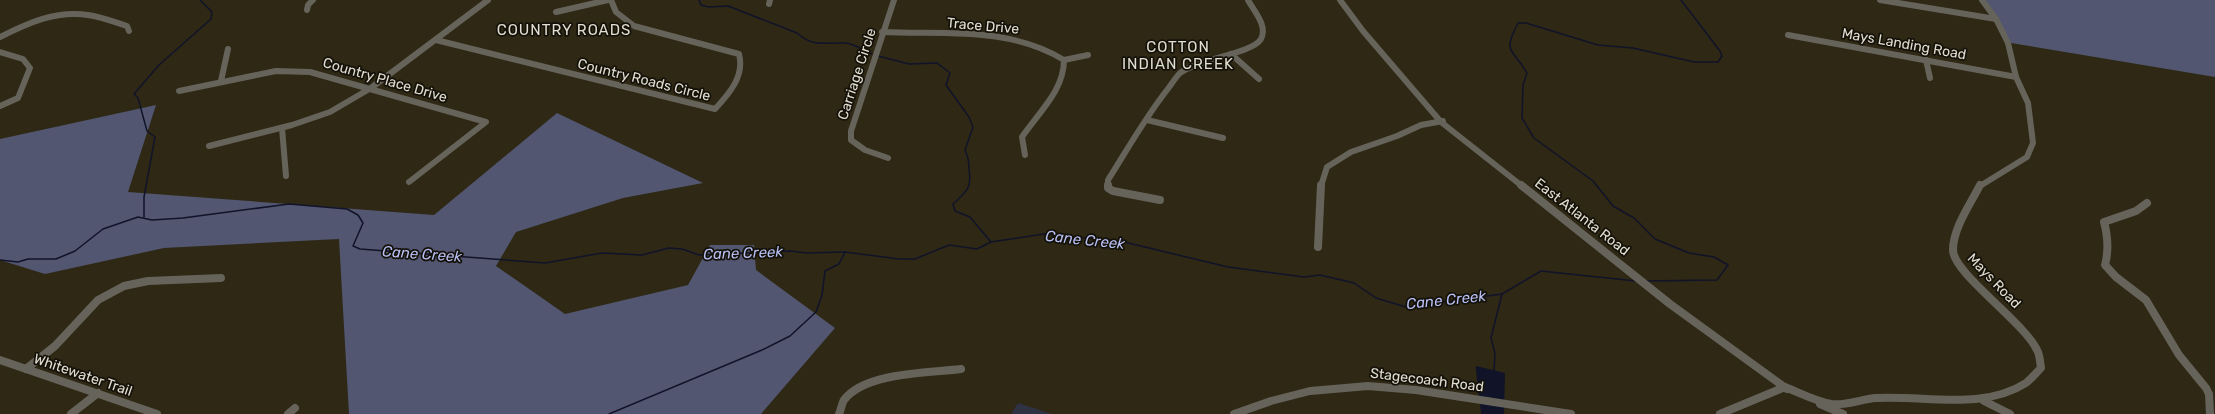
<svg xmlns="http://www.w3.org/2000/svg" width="2215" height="414" font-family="Rubik,sans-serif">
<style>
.green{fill:#2f3243}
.forest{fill:#525670}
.water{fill:#111329}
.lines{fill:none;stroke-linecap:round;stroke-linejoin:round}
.stream{stroke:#111329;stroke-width:1.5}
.minor-far1{stroke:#66635a;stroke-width:6}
.minor{stroke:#66635a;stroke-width:8}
.labels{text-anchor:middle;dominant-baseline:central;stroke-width:3.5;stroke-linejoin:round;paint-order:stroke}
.street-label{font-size:14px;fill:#e1ddd1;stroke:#141109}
.neighbourhood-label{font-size:15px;letter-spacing:1px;fill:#e1ddd1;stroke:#141109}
.water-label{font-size:15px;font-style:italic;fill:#b8bff3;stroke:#141109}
</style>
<rect width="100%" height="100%" fill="#2e2815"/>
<path class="green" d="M 1018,403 L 1052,414 L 1011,414 Z"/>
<g class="forest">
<path d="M 1981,0 L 2215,0 L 2215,77 L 2005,42 L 1996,22 Z"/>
<path d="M 156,105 L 128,192 L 434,215 L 557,113 L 703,183 L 623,198 L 516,232 L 496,266 L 565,314 L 688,285 L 710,245 L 754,245 L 756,270 L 835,328 L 761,414 L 349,414 L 339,239 L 164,248 L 45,274 L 0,260 L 0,139 Z"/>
</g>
<path class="water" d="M 1476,366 L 1505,373 L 1504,414 L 1481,414 C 1481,407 1475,369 1476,366 Z"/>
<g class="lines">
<g class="stream">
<path d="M 699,0 L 701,5 L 709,7 L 728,6 L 797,33 C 814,48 825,42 845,43 C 854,43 864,51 872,54"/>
<path d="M 878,56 L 909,64 L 937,63 L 950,73 L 946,85 L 969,117 L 973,127 L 965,150 C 968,156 969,162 969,169 C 972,188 967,191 953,204 L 955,211 L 970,217 L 991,242"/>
<path d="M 144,217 L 144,197 L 155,137 L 147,131 L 138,98 L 134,94 L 159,65 L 211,19 L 212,12 L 200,0"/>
<path d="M 0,260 L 18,262 L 28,259 L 56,259 L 75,251 L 103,229 L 138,217 L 152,220 L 183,218 L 289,204 L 347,209 L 358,215 L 363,223 L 353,246 L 360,249 L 545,263 L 602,253 L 642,255 L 669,248 L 682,249 L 699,255 L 791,251 L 807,253 L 845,252 L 899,259 L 915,259 L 949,245 L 977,249 L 991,242 L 1044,234 L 1120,241 L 1228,267 L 1304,277 L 1320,275 L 1354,283 L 1376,298 L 1406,307 L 1502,294"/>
<path d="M 1645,281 L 1717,280 L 1728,265 L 1714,257 L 1689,253 L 1655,239 L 1634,218 L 1613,206 L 1593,181 L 1534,138 L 1522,118 L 1523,85 L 1527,73 C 1512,47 1502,54 1518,23 L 1526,23 L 1598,45 L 1633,48 L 1694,62 L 1718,62 L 1722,56 L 1720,51 L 1681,0"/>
<path d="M 1494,372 L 1495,353 L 1491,338 L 1502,294 L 1541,271 L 1636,281"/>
<path d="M 609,414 L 762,350 L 790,336 L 816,312 L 822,295 L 825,271 L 839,264 L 845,252"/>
</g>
<g class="minor-far1">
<path d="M 1340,0 L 1363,31 L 1441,122 L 1522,186"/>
<path d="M 1880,0 L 1996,19"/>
<path d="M 769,4 L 770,0"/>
<path d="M 307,10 L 308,5 L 313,0"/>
<path d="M 556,12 L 608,0"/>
<path d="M 882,32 C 945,35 1008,26 1064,60 C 1064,91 1038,113 1022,137 L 1025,155"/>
<path d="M 1788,35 L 2016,77"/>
<path d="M 0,37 C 28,23 56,10 88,15 C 102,17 114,22 127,26 L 129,31"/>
<path d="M 436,40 L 715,109 C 729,94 745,76 739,54 L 634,26 L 616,12 L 611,0"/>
<path d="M 0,52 L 23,59 L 30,68 L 18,98 L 0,106"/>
<path d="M 1231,54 L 1259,79"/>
<path d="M 1064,60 L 1088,55"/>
<path d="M 1926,60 L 1930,78"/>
<path d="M 221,81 L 228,49"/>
<path d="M 179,91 L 276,71 L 310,72 L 486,122 L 409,182"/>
<path d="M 1147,120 L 1223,138"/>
<path d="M 282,128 L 286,176"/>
<path d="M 209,146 L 292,125 L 330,112 L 371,88 L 488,0"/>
<path d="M 888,158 L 865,150 L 851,140 L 851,131 L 894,0"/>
<path d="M 1108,186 L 1108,180 C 1127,150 1145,118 1167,90 C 1171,85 1175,78 1180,73 C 1197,59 1252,54 1261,39 C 1268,26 1254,11 1248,0"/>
<path d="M 1321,186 L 1327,167 L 1351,152 L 1397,136 L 1421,125 L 1443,121"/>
<path d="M 1980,186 L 2027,157 L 2033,143 L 2028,103 L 2016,77 L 2008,43 L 1996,19 L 1982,0"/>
</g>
<g class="minor">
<path d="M 1108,185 L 1108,188 L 1113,191 L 1160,200"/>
<path d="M 1521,185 L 1670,304 L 1787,389"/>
<path d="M 2147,203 L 2136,211 L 2104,222 C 2108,237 2109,250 2105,265 L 2116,277 L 2146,300 L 2179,355 L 2206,388 L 2209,394 L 2210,414"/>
<path d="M 1318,247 L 1321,185"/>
<path d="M 0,360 L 157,414"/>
<path d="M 26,369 L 55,346 L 98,300 L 124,286 L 148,281 L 221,278"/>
<path d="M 1984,401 L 2010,414"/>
<path d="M 1820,404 L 1843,414"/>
<path d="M 71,414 L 98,393"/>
<path d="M 288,414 L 295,408"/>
<path d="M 839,414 C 841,410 842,403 844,400 C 865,372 929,373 961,369"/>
<path d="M 1234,414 L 1271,401 L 1310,391 L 1368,386 L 1416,390 L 1571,414"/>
<path d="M 1720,414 L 1785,387 C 1800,393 1815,401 1831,404 C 1847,406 1861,399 1876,398 C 1925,395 1982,411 2026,383 C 2031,379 2036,373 2041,368 C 2040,362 2040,355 2037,350 C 2024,322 1953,273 1953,250 C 1953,228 1970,205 1980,185"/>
</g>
</g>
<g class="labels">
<g class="street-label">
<text transform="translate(983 26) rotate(5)">Trace Drive</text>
<text transform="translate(1904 44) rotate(10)">Mays Landing Road</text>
<text transform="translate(857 74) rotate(-72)">Carriage Circle</text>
<text transform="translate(385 80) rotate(16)">Country Place Drive</text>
<text transform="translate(644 80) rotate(14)">Country Roads Circle</text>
<text transform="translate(1582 217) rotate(38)">East Atlanta Road</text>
<text transform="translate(1994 281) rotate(46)">Mays Road</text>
<text transform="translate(83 375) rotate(19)">Whitewater Trail</text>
<text transform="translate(1427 380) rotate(7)">Stagecoach Road</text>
</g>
<g class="neighbourhood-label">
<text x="564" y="30">COUNTRY ROADS</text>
<text x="1178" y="47">COTTON<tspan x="1178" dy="17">INDIAN CREEK</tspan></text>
</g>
<g class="water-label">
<text transform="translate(1085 240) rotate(6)">Cane Creek</text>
<text transform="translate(743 253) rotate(-2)">Cane Creek</text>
<text transform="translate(422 254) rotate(4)">Cane Creek</text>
<text transform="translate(1446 300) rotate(-6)">Cane Creek</text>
</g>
</g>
</svg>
